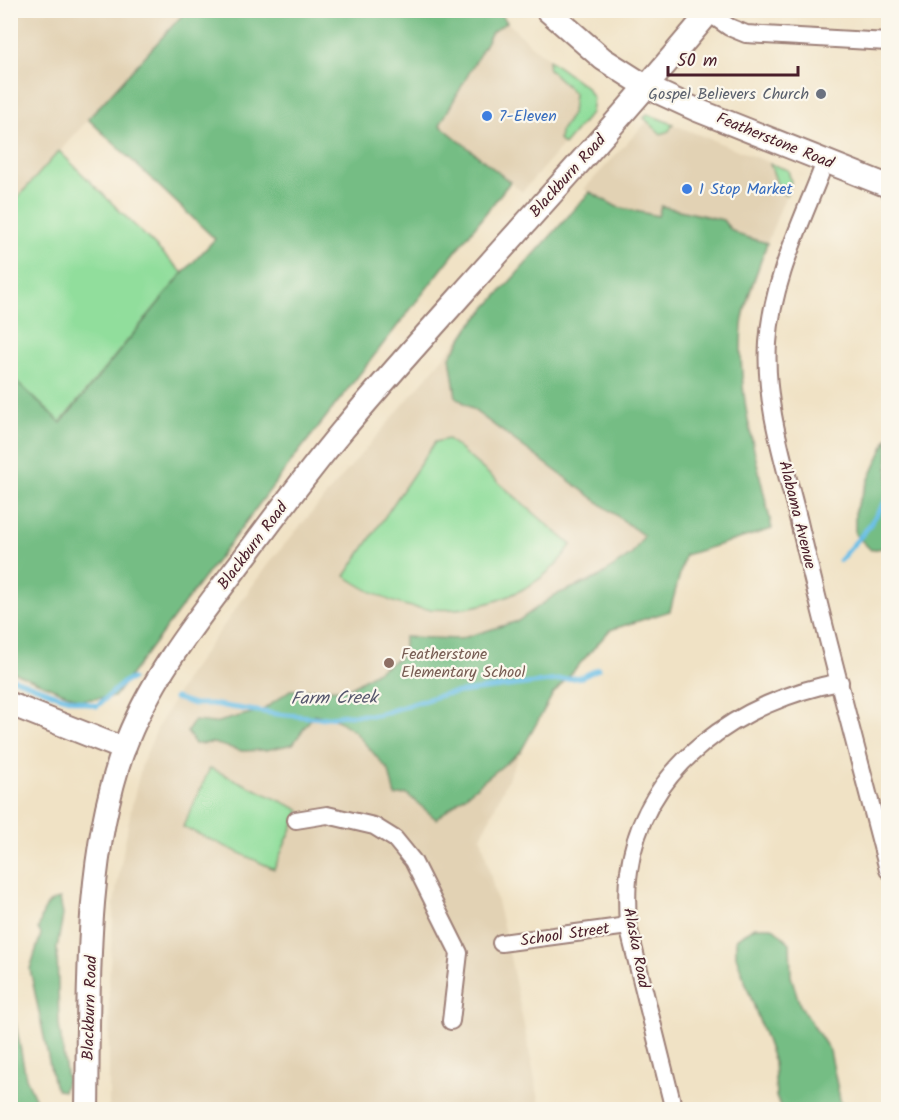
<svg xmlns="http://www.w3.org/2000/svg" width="899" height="1120" font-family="Kalam,sans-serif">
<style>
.built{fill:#e2d2b4}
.green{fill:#91de9c;stroke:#6e7e64;stroke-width:1.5}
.forest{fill:#74bd84;stroke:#5f6e58;stroke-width:1.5}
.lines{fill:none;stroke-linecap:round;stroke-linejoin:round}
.stream{stroke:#6bbfe7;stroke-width:5}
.street-casing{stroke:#9d8078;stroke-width:20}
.secondary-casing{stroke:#9d8078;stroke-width:26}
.street{stroke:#fff;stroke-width:16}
.secondary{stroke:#fff;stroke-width:22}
.worship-dot{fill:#6b7280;stroke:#fbf7ec;stroke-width:2}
.shop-dot{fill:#3f7fe0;stroke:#fbf7ec;stroke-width:2}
.education-dot{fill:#8d6e63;stroke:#fbf7ec;stroke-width:2}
.labels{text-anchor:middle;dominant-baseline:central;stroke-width:4.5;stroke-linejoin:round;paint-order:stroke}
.worship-label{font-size:16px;fill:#5b616d;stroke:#fbf7ec;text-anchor:end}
.shop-label{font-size:16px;fill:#366cbe;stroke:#fbf7ec;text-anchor:start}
.street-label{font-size:16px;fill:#4a1f2b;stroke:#fbf7ec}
.education-label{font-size:16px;fill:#785e54;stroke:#fbf7ec;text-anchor:start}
.water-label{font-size:18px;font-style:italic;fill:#56576d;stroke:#fbf7ec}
</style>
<rect width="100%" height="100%" fill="#fbf7ec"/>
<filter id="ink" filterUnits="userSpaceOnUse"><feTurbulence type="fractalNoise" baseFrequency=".0167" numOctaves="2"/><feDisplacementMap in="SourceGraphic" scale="12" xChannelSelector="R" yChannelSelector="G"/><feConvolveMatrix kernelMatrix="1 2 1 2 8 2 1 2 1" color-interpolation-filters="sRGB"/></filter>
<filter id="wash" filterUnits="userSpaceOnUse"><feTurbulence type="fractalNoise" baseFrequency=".008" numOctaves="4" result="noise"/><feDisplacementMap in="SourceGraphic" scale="24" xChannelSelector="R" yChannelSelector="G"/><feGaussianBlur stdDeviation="1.35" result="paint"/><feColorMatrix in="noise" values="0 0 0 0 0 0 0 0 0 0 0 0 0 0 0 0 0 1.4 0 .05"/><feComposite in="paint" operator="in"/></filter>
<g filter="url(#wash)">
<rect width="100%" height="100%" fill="#f0e2c5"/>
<g class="built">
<path d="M 11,11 L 186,11 L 11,205 Z"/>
<path d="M 507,22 L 531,45 L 585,86 L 593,98 L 591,113 L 522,192 L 440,125 L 492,32 Z"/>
<path d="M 652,116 L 788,170 L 790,175 L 791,182 L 767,243 L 742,324 L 741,346 L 745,404 L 772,529 L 685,555 L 670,611 L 610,630 L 553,694 L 521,751 L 481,837 L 507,942 L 541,1109 L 109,1110 L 109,980 L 114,902 L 131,809 L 142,764 L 157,729 L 186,678 L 268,564 L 470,326 L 590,193 L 584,189 Z"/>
</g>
<g class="green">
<path d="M 549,60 L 585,86 L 593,98 L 591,113 L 564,145 L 559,140 L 560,132 L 572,114 L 574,93 L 549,69 L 548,65 Z"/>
<path d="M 647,114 L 673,124 L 669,131 L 661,134 L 644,118 Z"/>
<path d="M 59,151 L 183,273 L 60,423 L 11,376 L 11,205 Z"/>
<path d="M 770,164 L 788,170 L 791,182 L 786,195 L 780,192 Z"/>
<path d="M 448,439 L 571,545 C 538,598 462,620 403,605 C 382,599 363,588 345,576 L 435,442 Z"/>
<path d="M 210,768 L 300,810 L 274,869 L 183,827 Z"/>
</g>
<g class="forest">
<path d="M 498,10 L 507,22 L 492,32 L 440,125 L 510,182 L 294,458 L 114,697 L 81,700 L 11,671 L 11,376 L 61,423 L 183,273 L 215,239 L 88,119 L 186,11 Z"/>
<path d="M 590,192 L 617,207 L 658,216 L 661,206 L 723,220 C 735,238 748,237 767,243 C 759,269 745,298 742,326 C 736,394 758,463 772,529 L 685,555 L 670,611 L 610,630 L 553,694 L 521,751 L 436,819 L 407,794 L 395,796 L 389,771 L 355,732 L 337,720 L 314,714 L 293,744 L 266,750 L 242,751 L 213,743 L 195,744 L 187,732 L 194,721 L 214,723 L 263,710 L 290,690 L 348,689 L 404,655 L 404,637 L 460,639 L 518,621 L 555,595 L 597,578 L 632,554 L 644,536 L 456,397 L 450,357 L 470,326 Z"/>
<path d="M 888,437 L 888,547 L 871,550 L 855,534 L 855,510 Z"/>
<path d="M 60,899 L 63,915 L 57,948 L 59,1025 L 67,1079 L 63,1091 L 57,1090 L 54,1085 L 30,969 L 41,934 L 38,929 C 43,915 43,901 60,899 Z"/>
<path d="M 755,927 L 772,927 L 790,943 L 791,976 L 800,1005 L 830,1051 L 842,1109 L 783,1109 L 776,1097 L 774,1062 L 736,956 L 736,939 Z"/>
<path d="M 11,999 L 26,1078 L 40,1109 L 11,1109 Z"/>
</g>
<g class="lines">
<g class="stream">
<path d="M 840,560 L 866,530 L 888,498"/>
<path d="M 10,677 L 59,696 L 97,706 L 125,681 L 132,679"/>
<path d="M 175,698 L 194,704 L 211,704 L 276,714 L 320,718 L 347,715 L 377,715 L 445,694 L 582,677 L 598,669"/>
</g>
</g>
</g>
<g filter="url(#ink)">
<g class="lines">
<defs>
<g id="street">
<path d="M 709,13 L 729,27 L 746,34 L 888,42"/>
<path d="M 825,162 C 803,220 772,280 768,343 C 764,404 785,464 799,522 C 826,638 858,754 888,870"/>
<path d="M 296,820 L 327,815 L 374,826 L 395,839 L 413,861 L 459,953 L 451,1021"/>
<path d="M 501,943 L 628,926"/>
<path d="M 674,1110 L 628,926 C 627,908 626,890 629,871 C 643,765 742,700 840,682"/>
</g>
<g id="secondary">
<path d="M 547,10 L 603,59 L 647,87 L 697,110 L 888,186"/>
<path d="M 10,704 L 124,749"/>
<path d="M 87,1110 C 89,994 84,861 123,751 C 151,674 205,610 253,546 C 282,507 311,468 342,431 C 381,384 422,339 463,293 C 547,199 631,107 711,10"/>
</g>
</defs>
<use href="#street" class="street-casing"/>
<use href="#secondary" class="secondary-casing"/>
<use href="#street" class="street"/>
<use href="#secondary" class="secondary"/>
</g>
</g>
<circle class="worship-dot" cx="821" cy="94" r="6"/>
<g class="shop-dot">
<circle cx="487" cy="116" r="6"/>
<circle cx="687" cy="189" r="6"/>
</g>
<circle class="education-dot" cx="389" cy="663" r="6"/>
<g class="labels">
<g class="worship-label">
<text x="809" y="94">Gospel Believers Church</text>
</g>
<g class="shop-label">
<text x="499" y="116">7-Eleven</text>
<text x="699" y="189">1 Stop Market</text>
</g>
<g class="street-label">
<text transform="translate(775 141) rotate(22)">Featherstone Road</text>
<text transform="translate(568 176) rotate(-48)">Blackburn Road</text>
<text transform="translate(797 515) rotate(76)">Alabama Avenue</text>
<text transform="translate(253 546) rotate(-53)">Blackburn Road</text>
<text transform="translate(565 935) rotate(-8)">School Street</text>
<text transform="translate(636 948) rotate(79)">Alaska Road</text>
<text transform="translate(90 1008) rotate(-88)">Blackburn Road</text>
</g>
<g class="education-label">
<text x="401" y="654">Featherstone<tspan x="401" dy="18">Elementary School</tspan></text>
</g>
<g class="water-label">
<text transform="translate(334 699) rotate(-1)">Farm Creek</text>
</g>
</g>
<rect width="899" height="1120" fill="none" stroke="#fbf7ec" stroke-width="36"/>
<path d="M668 66v9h130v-9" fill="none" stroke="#4a1f2b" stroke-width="3"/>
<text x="677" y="66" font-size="18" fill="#4a1f2b" stroke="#fbf7ec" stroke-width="4.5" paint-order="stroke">50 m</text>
</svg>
